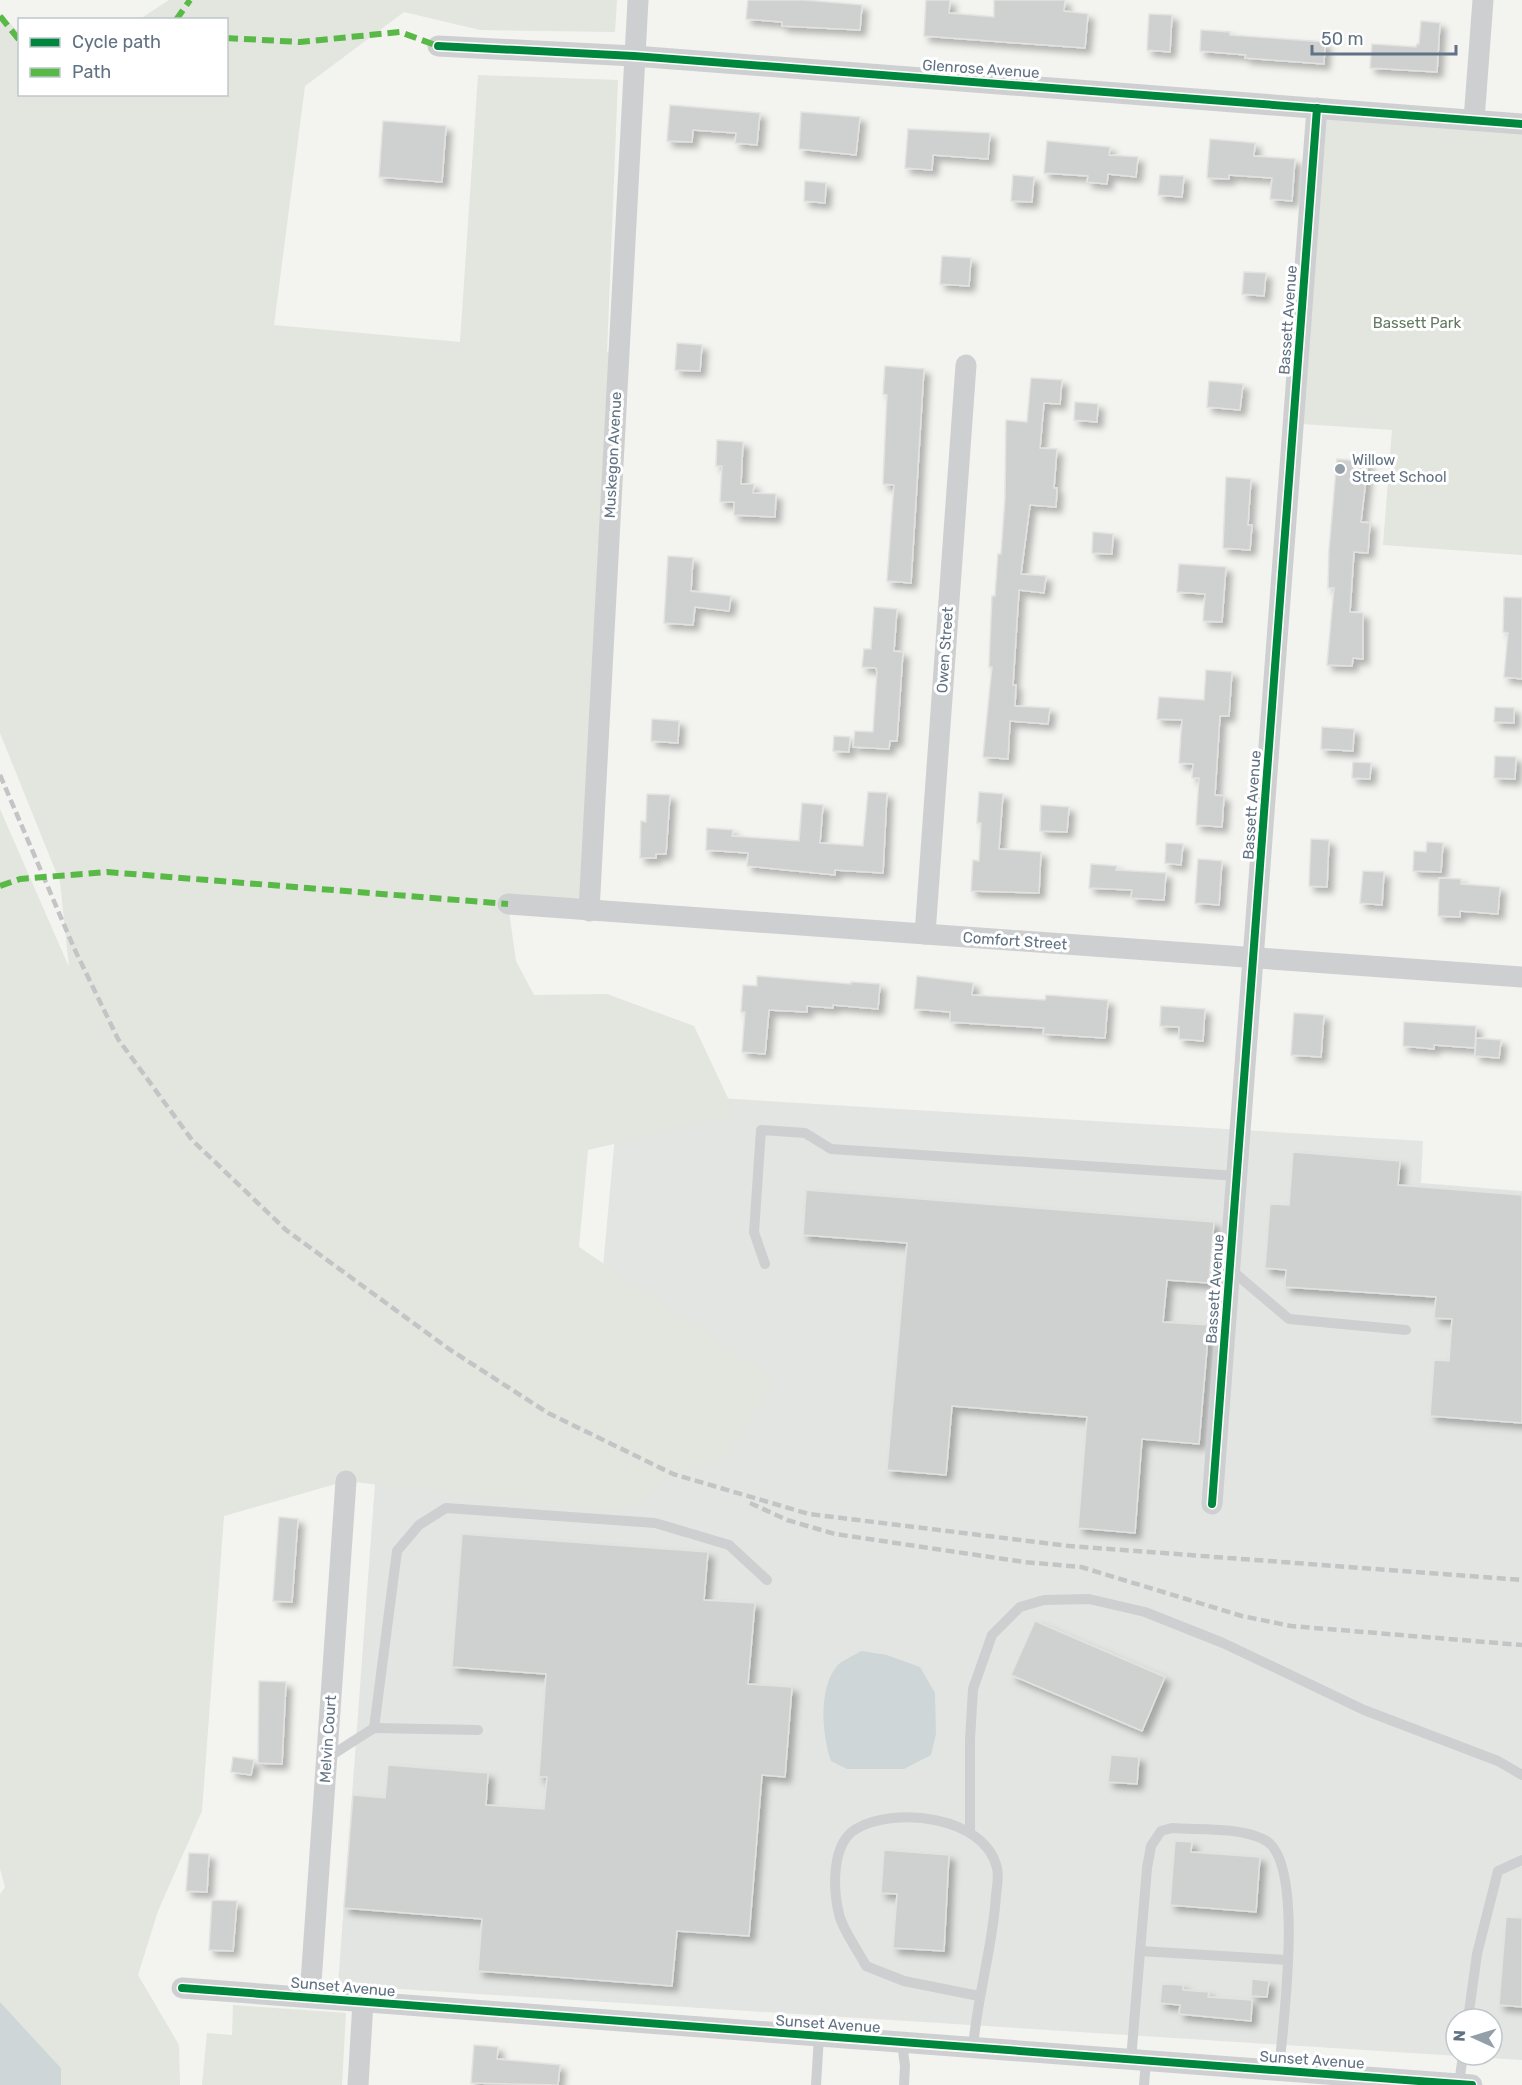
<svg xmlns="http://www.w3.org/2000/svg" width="1522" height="2085" font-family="Rubik,sans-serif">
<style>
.built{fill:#e3e5e3;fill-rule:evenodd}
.green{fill:#e2e6de}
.water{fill:#ced6d8}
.building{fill:#cfd0d0;stroke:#e2e2e0;stroke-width:1.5;filter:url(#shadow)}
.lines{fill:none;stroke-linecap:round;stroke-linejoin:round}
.service{stroke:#cecfd0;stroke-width:10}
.minor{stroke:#cecfd0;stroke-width:21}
.rail{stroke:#c3c4c5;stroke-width:4.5;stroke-dasharray:9 4.5;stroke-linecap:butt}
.quiet{stroke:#58b947;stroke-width:6;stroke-dasharray:12 6;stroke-linecap:butt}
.cycleway-casing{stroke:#fff;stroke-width:11}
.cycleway{stroke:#00873e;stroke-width:8}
.poi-dot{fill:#939fa9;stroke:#fff;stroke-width:2}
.labels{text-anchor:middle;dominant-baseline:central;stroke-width:6;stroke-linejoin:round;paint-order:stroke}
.street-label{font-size:15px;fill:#607283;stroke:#fff}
.park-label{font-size:15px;fill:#637a60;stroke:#fff}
.poi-label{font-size:15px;fill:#607283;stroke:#fff;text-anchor:start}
</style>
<defs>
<filter id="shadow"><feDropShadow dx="5.5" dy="5.5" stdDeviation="3" flood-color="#0004"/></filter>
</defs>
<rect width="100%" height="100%" fill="#f3f3f0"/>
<path class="built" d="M 619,1092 L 1423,1141 L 1421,1183 L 1522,1191 L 1522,2060 L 338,1985 L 375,1484 L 581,1508 ZM 1456,2019 L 1492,2019 L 1492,2055 L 1456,2055 Z"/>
<g class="green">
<path d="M 169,0 L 617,0 L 615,32 L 480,30 L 404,12 L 305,86 L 274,325 L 460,342 L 478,75 L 618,80 L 607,352 L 619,353 L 589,911 L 508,904 L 516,961 L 534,995 L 607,994 L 694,1026 L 736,1115 L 588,1150 L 579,1247 L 775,1379 L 728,1458 L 673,1474 L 621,1513 L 346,1481 L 224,1516 L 202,1811 L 158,1911 L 138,1975 L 179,2045 L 180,2085 L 61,2085 L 61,2068 L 0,2002 L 0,1894 L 5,1887 L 0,1869 L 0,809 L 69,967 L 60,882 L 0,733 L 0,14 L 19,32 L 20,94 L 226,94 L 226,20 L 140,19 Z"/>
<path d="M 1327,116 L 1522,131 L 1522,555 L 1383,545 L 1392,430 L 1303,424 Z"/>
<path d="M 233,2005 L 346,2013 L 342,2085 L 202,2085 L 207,2033 L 232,2035 Z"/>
</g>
<g class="water">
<path d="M 861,1651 L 887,1655 L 920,1667 L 935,1693 L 936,1734 L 931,1755 L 904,1769 L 847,1769 L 831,1761 C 822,1735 818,1689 837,1666 C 842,1660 854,1656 861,1651 Z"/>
<path d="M 0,2002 L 61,2068 L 61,2085 L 0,2085 Z"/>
</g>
<g class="building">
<path d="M 748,0 L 804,0 L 862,5 L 860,30 L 782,26 L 782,22 L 746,19 Z"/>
<path d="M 926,0 L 950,0 L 949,13 L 994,17 L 994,0 L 1065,0 L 1064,11 L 1088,14 L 1085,48 L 924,36 Z"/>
<path d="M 1149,14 L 1172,15 L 1170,52 L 1147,50 Z"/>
<path d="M 1421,21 L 1440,23 L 1437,72 L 1370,68 L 1372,44 L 1416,47 L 1417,44 L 1419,44 Z"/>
<path d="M 1201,30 L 1230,32 L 1230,35 L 1325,42 L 1324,64 L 1245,58 L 1246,55 L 1200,51 Z"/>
<path d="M 670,105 L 760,113 L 757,145 L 735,143 L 736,133 L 693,130 L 692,142 L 667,141 Z"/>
<path d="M 801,112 L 860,117 L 856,155 L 799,149 Z"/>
<path d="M 383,121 L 446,126 L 442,182 L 379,177 Z"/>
<path d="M 908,129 L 990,133 L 988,159 L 933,155 L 932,170 L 905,168 Z"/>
<path d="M 1210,139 L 1255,143 L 1254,156 L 1295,159 L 1292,201 L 1270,199 L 1272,178 L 1229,175 L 1229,179 L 1207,178 Z"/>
<path d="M 1047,141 L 1110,147 L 1109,155 L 1138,157 L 1136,177 L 1108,174 L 1107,184 L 1087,182 L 1088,176 L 1044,173 Z"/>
<path d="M 1013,175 L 1034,177 L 1032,202 L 1011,201 Z"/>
<path d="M 1160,175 L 1184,176 L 1182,197 L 1158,195 Z"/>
<path d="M 805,181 L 826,183 L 825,203 L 804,201 Z"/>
<path d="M 942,256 L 971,258 L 969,286 L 940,284 Z"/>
<path d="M 1244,272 L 1266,273 L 1264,296 L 1242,294 Z"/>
<path d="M 677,343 L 702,345 L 700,371 L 675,370 Z"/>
<path d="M 885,366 L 924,369 L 911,583 L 887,581 L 894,485 L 883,484 L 887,395 L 883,394 Z"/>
<path d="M 1031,378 L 1062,380 L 1060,404 L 1044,403 L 1040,448 L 1057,449 L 1054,488 L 1057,488 L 1056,507 L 1030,505 L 1021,574 L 1046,576 L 1044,593 L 1019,590 L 1013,685 L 1016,685 L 1015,706 L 1050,708 L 1048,724 L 1010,721 L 1008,759 L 983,757 L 992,667 L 989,667 L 992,596 L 995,596 L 998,554 L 1001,554 L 1005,499 L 1006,420 L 1027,422 Z"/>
<path d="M 1209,381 L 1243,384 L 1240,410 L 1207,407 Z"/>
<path d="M 1075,402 L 1098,404 L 1097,422 L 1074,420 Z"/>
<path d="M 717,440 L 743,442 L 741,484 L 754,484 L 753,493 L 776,494 L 775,517 L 734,515 L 734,502 L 720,502 L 722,466 L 716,466 Z"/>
<path d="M 1337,459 L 1368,462 L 1361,522 L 1370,523 L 1368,553 L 1354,552 L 1350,612 L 1363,613 L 1363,659 L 1353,658 L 1352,666 L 1327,665 L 1334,588 L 1328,588 L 1329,550 Z"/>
<path d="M 1226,477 L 1251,479 L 1248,525 L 1252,525 L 1250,550 L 1223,548 Z"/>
<path d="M 1093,532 L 1113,534 L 1112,554 L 1092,553 Z"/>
<path d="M 668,556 L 693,558 L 691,591 L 731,596 L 729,611 L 695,607 L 693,625 L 664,623 Z"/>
<path d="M 1179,564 L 1226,567 L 1222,622 L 1203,621 L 1205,594 L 1177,592 Z"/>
<path d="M 1504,597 L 1522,598 L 1522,679 L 1504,677 L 1508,633 L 1503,632 Z"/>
<path d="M 874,607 L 897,609 L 894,651 L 903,652 L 897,741 L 890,741 L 889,749 L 853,747 L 855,731 L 873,732 L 877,672 L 876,668 L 862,667 L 864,649 L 871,649 Z"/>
<path d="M 1206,670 L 1232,672 L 1229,716 L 1220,716 L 1215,795 L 1224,796 L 1222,827 L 1196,825 L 1199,778 L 1192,778 L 1193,764 L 1179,763 L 1182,720 L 1157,719 L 1159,697 L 1204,700 Z"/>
<path d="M 1495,707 L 1514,708 L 1514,723 L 1494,722 Z"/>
<path d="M 652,719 L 679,721 L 678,743 L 651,741 Z"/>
<path d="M 1322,727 L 1354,729 L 1353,751 L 1321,749 Z"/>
<path d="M 834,736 L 850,737 L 849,752 L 833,751 Z"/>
<path d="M 1495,756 L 1516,757 L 1515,779 L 1494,778 Z"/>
<path d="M 1353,762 L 1371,763 L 1370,779 L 1352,778 Z"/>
<path d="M 868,792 L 887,793 L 883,873 L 835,870 L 835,875 L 747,866 L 748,853 L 706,850 L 707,828 L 733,830 L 732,836 L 799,841 L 802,803 L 823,805 L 820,843 L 863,846 Z"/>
<path d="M 979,792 L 1003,794 L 999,849 L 1041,852 L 1039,893 L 971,891 L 973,860 L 979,861 L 981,823 L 977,823 Z"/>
<path d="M 647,794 L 670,795 L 666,854 L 656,854 L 656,858 L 640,858 L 641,821 L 646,822 Z"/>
<path d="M 1041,805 L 1069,807 L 1067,832 L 1040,831 Z"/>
<path d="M 1311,839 L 1329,840 L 1327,887 L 1309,886 Z"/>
<path d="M 1427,842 L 1443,843 L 1441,872 L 1413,871 L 1414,851 L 1426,852 Z"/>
<path d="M 1166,843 L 1183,844 L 1181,865 L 1165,863 Z"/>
<path d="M 1198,859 L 1222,861 L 1219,905 L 1195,903 Z"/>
<path d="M 1091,864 L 1117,866 L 1116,870 L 1166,873 L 1164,900 L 1131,898 L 1132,890 L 1089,888 Z"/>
<path d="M 1363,871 L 1384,872 L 1382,905 L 1360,903 Z"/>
<path d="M 1439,878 L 1461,879 L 1461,884 L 1500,887 L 1498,914 L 1460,911 L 1460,917 L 1438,916 Z"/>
<path d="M 757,976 L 851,984 L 851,982 L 880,984 L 878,1009 L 833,1005 L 833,1008 L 807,1006 L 807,1012 L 769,1010 L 765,1054 L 742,1052 L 745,1012 L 741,1012 L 743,985 L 757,986 Z"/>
<path d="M 917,976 L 973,983 L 972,995 L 1045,1000 L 1046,995 L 1108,1000 L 1105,1038 L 1043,1034 L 1044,1028 L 950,1022 L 950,1012 L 914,1009 Z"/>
<path d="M 1161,1006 L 1205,1009 L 1203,1041 L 1179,1039 L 1179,1027 L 1160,1026 Z"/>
<path d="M 1294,1013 L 1324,1015 L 1321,1057 L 1291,1055 Z"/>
<path d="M 1404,1022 L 1476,1026 L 1475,1048 L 1434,1045 L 1434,1049 L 1403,1046 Z"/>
<path d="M 1476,1038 L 1501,1040 L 1499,1058 L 1475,1056 Z"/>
<path d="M 1293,1152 L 1400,1161 L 1398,1185 L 1522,1195 L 1522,1423 L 1430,1416 L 1434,1360 L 1449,1361 L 1452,1319 L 1434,1318 L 1436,1297 L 1285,1287 L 1286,1270 L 1265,1268 L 1270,1204 L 1289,1205 Z"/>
<path d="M 806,1190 L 1214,1222 L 1209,1283 L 1167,1280 L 1163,1322 L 1209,1325 L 1199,1444 L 1142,1439 L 1135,1533 L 1078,1528 L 1087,1417 L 952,1406 L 946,1475 L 887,1470 L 907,1243 L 803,1235 Z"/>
<path d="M 279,1517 L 298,1519 L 292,1602 L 273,1601 Z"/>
<path d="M 462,1534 L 708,1552 L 704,1600 L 755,1603 L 748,1684 L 792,1687 L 785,1777 L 762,1775 L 749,1936 L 677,1931 L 672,1986 L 478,1971 L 482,1919 L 344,1908 L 353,1795 L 385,1798 L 388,1765 L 488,1773 L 486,1805 L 544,1809 L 547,1777 L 539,1777 L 546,1674 L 452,1667 Z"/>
<path d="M 1035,1621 L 1165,1677 L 1142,1731 L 1011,1675 Z"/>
<path d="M 259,1681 L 286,1682 L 282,1764 L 258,1763 Z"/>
<path d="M 1111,1755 L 1139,1757 L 1137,1784 L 1108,1782 Z"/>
<path d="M 233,1757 L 254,1760 L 251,1775 L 231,1772 Z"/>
<path d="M 1175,1841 L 1192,1842 L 1191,1852 L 1260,1857 L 1256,1912 L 1170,1905 Z"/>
<path d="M 884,1850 L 949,1855 L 944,1951 L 893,1948 L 897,1894 L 881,1893 Z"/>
<path d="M 189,1853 L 209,1854 L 207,1892 L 186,1891 Z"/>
<path d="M 212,1900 L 237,1901 L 233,1951 L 209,1950 Z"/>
<path d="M 1506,1917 L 1522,1918 L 1522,2007 L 1499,2005 Z"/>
<path d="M 1252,1979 L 1269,1981 L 1267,1997 L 1251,1996 Z"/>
<path d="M 1162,1984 L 1183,1985 L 1183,1990 L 1209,1992 L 1208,1997 L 1252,2000 L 1251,2021 L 1179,2014 L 1180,2005 L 1160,2003 Z"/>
<path d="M 474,2045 L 498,2047 L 497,2059 L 560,2065 L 558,2085 L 471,2083 Z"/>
</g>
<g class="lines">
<g class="service">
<path d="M 765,1264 L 754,1232 L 761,1130 L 805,1133 L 831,1149 L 1237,1176"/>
<path d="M 1230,1269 L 1289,1319 L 1406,1330"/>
<path d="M 374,1728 L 478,1730"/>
<path d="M 327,1758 L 374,1728 L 397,1551 L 419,1525 L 446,1508 L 655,1523 L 729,1545 L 767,1580"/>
<path d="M 970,1831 L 970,1740 L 973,1689 L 992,1635 L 1020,1607 L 1044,1600 L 1089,1599 L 1145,1612 L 1223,1643 L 1364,1710 L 1498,1761 L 1522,1775"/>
<path d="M 1140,1951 L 1288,1960"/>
<path d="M 1468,2019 L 1477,1954 L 1498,1871 L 1522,1860"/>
<path d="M 902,2043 L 905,2066 L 904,2085"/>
<path d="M 973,2048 C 977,1996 993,1947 996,1895 C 997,1887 999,1876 997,1868 C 985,1816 895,1806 856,1829 C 831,1844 833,1889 839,1914 C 843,1931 858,1950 866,1966 L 904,1981 L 979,1996"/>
<path d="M 1131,2060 L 1147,1868 L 1151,1846 L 1161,1831 L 1172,1828 C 1200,1830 1237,1827 1263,1839 C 1307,1857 1282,2030 1279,2071"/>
<path d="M 1459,2084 L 1463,2055"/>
<path d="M 816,2085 L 819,2036"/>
<path d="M 1144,2085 L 1146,2061"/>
</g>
<g class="minor">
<path d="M 438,46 L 634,56 L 1522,124"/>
<path d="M 1474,120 L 1483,0"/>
<path d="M 508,904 L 1522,977"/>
<path d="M 589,911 L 638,0"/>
<path d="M 925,934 L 966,365"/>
<path d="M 1212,1504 L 1317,108"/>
<path d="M 182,1988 L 1472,2085"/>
<path d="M 310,1997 L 346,1481"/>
<path d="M 358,2085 L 363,2002"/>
</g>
<g class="rail">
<path d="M 0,775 L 74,948 L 118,1039 L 192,1140 L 286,1230 L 449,1349 L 548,1413 L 673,1474 L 809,1514 L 1069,1546 L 1522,1580"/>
<path d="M 750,1503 L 787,1520 L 835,1534 L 1024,1562 L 1081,1567 L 1242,1616 L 1291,1626 L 1522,1645"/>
</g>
<g class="quiet">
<path d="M 0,16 L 20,41"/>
<path d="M 176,20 L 190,0"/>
<path d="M 226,38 L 300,42 L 400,32 L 438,46"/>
<path d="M 0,886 L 20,879 L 107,872 L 508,904"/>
</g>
<defs>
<g id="cycleway">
<path d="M 438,46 L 634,56 L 1522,124"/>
<path d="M 1212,1504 L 1317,108"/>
<path d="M 182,1988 L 1472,2085"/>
</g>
</defs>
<use href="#cycleway" class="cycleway-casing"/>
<use href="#cycleway" class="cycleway"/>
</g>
<circle class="poi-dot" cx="1340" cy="469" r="6"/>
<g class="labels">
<g class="street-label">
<text transform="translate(981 69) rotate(4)">Glenrose Avenue</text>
<text transform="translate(1288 320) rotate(-86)">Bassett Avenue</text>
<text transform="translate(613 455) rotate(-87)">Muskegon Avenue</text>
<text transform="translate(945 650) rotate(-86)">Owen Street</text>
<text transform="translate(1252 805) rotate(-86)">Bassett Avenue</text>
<text transform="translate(1015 941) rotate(4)">Comfort Street</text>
<text transform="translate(1215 1289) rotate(-86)">Bassett Avenue</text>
<text transform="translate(328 1739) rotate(-86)">Melvin Court</text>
<text transform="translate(343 1987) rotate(5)">Sunset Avenue</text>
<text transform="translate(828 2024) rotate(4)">Sunset Avenue</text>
<text transform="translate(1312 2060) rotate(4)">Sunset Avenue</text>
</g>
<g class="park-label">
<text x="1417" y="323">Bassett Park</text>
</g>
<g class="poi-label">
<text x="1352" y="460">Willow<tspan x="1352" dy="17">Street School</tspan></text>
</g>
</g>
<rect x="18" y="18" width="210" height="78" fill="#ffffff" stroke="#bfc7cd" stroke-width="1.5"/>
<rect x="30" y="38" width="30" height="9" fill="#00873e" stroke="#bfc7cd" stroke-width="1.5"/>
<text x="72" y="48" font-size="18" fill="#607283">Cycle path</text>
<rect x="30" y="68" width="30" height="9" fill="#58b947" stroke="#bfc7cd" stroke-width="1.5"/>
<text x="72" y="78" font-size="18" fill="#607283">Path</text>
<g transform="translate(1474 2037) rotate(274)"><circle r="28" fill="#ffffff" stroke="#bfc7cd" stroke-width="1.5"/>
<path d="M0-4.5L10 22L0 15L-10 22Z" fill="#939fa9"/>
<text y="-9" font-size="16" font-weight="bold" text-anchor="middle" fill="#607283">N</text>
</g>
<path d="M1312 45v9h144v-9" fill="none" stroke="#607283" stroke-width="3"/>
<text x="1321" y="45" font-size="18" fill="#607283" stroke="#ffffff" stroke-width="4.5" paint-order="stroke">50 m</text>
</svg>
